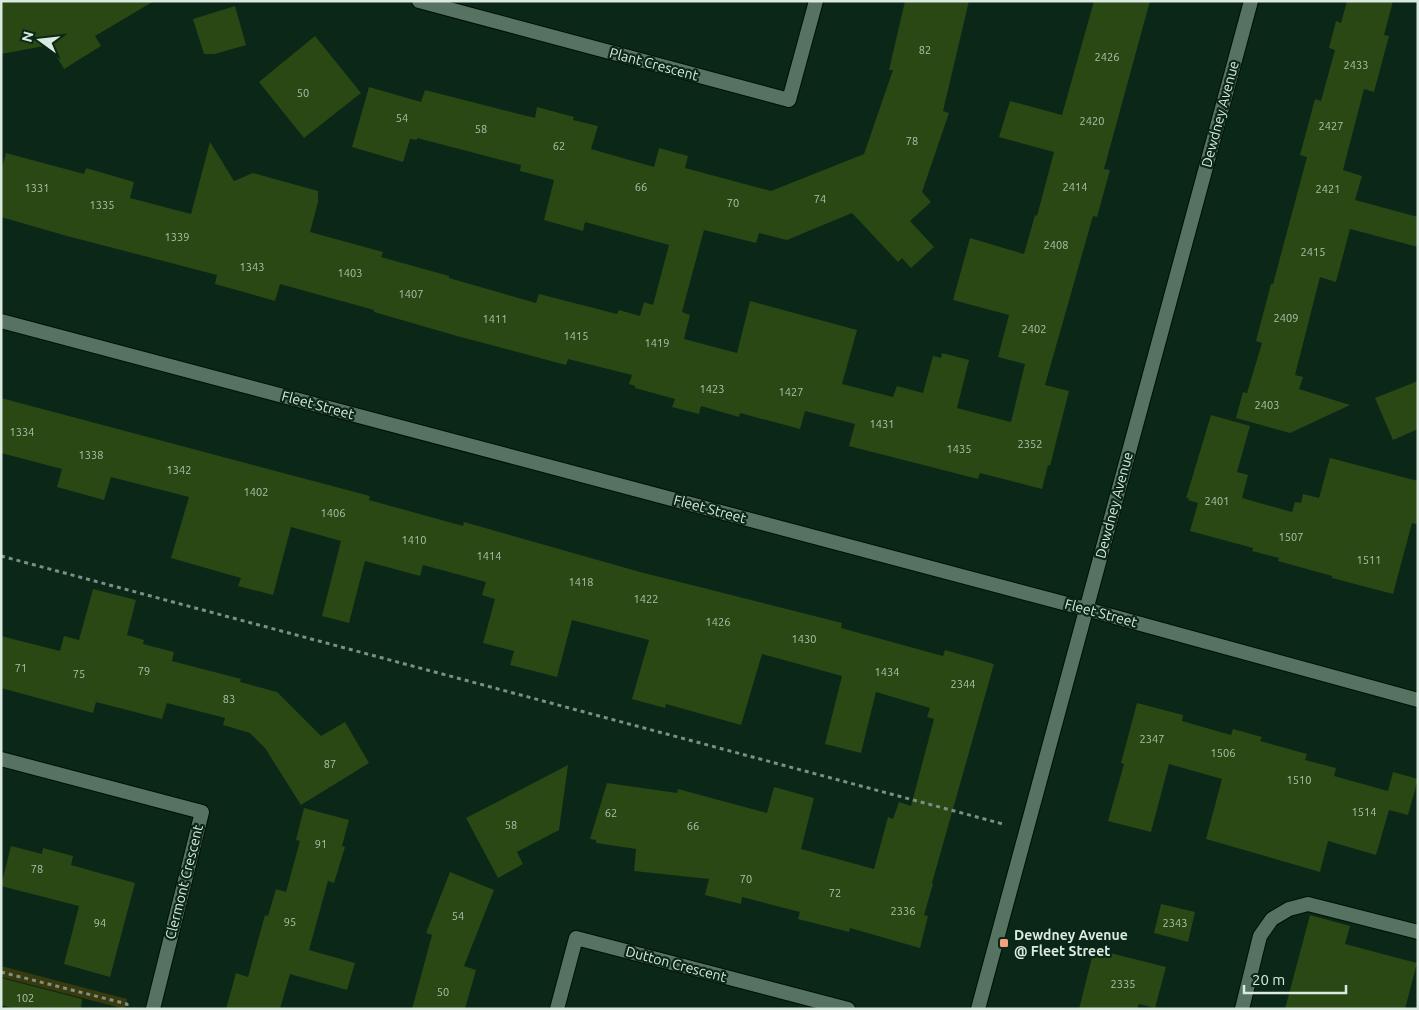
<svg xmlns="http://www.w3.org/2000/svg" width="1419" height="1010" font-family="Ubuntu,sans-serif">
<style>
.green{fill:#383a0e}
.building{fill:#294814}
.lines{fill:none;stroke-linecap:round;stroke-linejoin:round}
.service-casing{stroke:#000f04;stroke-width:16}
.minor-casing{stroke:#000f04;stroke-width:16}
.tertiary-casing{stroke:#000f04;stroke-width:16}
.path{stroke:#7a9084;stroke-width:3;stroke-dasharray:4 4;stroke-linecap:butt}
.service{stroke:#567361;stroke-width:14}
.minor{stroke:#567361;stroke-width:14}
.tertiary{stroke:#567361;stroke-width:14}
.poi-dot{fill:#f2a07e;stroke:#0a2718;stroke-width:2}
.labels{text-anchor:middle;dominant-baseline:central;stroke-width:4.5;stroke-linejoin:round;paint-order:stroke}
.number-label{font-size:11px;fill:#aec2ad}
.street-label{font-size:14px;fill:#daeae0;stroke:#0a2718}
.poi-label{font-size:14px;font-weight:bold;fill:#daeae0;stroke:#0a2718;text-anchor:start}
</style>
<rect width="100%" height="100%" fill="#0a2718"/>
<path class="green" d="M 1,966 L 127,999 L 125,1009 L 1,977 Z"/>
<g class="building">
<path d="M 1,1 L 154,1 L 95,36 L 101,46 L 64,69 L 50,45 L 1,54 Z"/>
<path d="M 905,1 L 969,1 L 943,111 L 949,113 L 922,192 L 931,202 L 910,221 L 934,247 L 911,268 L 902,258 L 898,262 L 852,213 L 787,240 L 759,233 L 756,243 L 704,230 L 682,312 L 690,315 L 684,339 L 737,353 L 750,301 L 809,317 L 857,330 L 842,384 L 893,397 L 897,386 L 923,393 L 933,356 L 941,358 L 942,353 L 969,360 L 957,408 L 1011,422 L 1025,364 L 998,357 L 1009,315 L 953,300 L 970,238 L 1024,254 L 1035,215 L 1037,216 L 1054,152 L 999,137 L 1010,101 L 1062,115 L 1094,1 L 1150,1 L 1104,169 L 1110,170 L 1097,217 L 1093,216 L 1045,385 L 1069,391 L 1050,466 L 1048,465 L 1042,489 L 980,473 L 978,479 L 849,446 L 855,424 L 805,411 L 800,429 L 740,413 L 739,417 L 701,406 L 699,414 L 672,407 L 675,399 L 635,388 L 635,386 L 629,384 L 632,375 L 568,359 L 566,365 L 457,336 L 374,312 L 374,310 L 280,284 L 275,301 L 215,284 L 217,275 L 67,236 L 1,217 L 1,171 L 6,153 L 84,174 L 86,168 L 134,182 L 130,198 L 191,214 L 210,142 L 234,181 L 253,173 L 318,191 L 318,202 L 310,232 L 383,252 L 381,257 L 449,276 L 449,278 L 536,303 L 539,294 L 617,314 L 619,310 L 640,316 L 644,302 L 653,305 L 669,245 L 585,222 L 583,231 L 544,220 L 554,180 L 520,171 L 521,165 L 417,138 L 417,140 L 410,139 L 403,162 L 352,147 L 369,87 L 421,102 L 425,90 L 535,118 L 537,107 L 574,117 L 573,120 L 598,126 L 591,149 L 654,167 L 659,148 L 688,156 L 685,168 L 771,191 L 864,154 L 893,70 L 889,70 Z"/>
<path d="M 1347,1 L 1393,1 L 1384,35 L 1389,36 L 1374,92 L 1364,89 L 1343,170 L 1362,176 L 1355,200 L 1418,217 L 1418,247 L 1350,229 L 1336,282 L 1320,277 L 1295,375 L 1303,377 L 1299,389 L 1350,405 L 1290,433 L 1236,418 L 1243,392 L 1247,393 L 1262,343 L 1256,341 L 1271,284 L 1273,284 L 1307,157 L 1300,155 L 1315,99 L 1321,101 L 1335,50 L 1329,48 L 1336,21 L 1341,23 Z"/>
<path d="M 235,6 L 246,45 L 215,54 L 204,54 L 193,19 Z"/>
<path d="M 315,36 L 361,93 L 304,138 L 259,82 Z"/>
<path d="M 1418,381 L 1418,429 L 1393,440 L 1375,398 Z"/>
<path d="M 1,398 L 370,496 L 369,500 L 463,526 L 464,522 L 640,572 L 842,623 L 841,628 L 943,656 L 945,650 L 994,664 L 932,883 L 933,884 L 924,915 L 928,916 L 920,948 L 850,928 L 849,932 L 798,919 L 800,912 L 742,897 L 741,904 L 705,895 L 709,879 L 634,871 L 636,849 L 596,843 L 596,840 L 590,839 L 607,783 L 677,793 L 678,789 L 767,813 L 774,787 L 814,798 L 801,849 L 874,869 L 888,817 L 893,819 L 899,802 L 911,806 L 934,719 L 927,717 L 930,708 L 876,692 L 861,753 L 825,744 L 842,676 L 762,654 L 741,725 L 666,704 L 665,708 L 632,699 L 649,640 L 572,620 L 557,677 L 510,665 L 514,651 L 483,643 L 495,599 L 482,595 L 486,582 L 423,565 L 420,576 L 365,561 L 349,623 L 322,616 L 341,541 L 291,527 L 273,595 L 238,586 L 241,578 L 171,558 L 189,497 L 111,477 L 104,500 L 57,487 L 62,469 L 1,453 Z"/>
<path d="M 1211,415 L 1250,426 L 1237,472 L 1248,475 L 1242,498 L 1292,512 L 1295,502 L 1301,503 L 1303,494 L 1319,498 L 1330,458 L 1418,481 L 1418,525 L 1412,523 L 1393,594 L 1332,578 L 1332,576 L 1278,561 L 1279,558 L 1252,551 L 1253,548 L 1190,531 L 1198,503 L 1188,500 L 1189,498 L 1186,498 Z"/>
<path d="M 93,589 L 136,600 L 127,635 L 144,640 L 143,644 L 174,652 L 172,661 L 241,679 L 240,682 L 277,692 L 321,736 L 345,722 L 369,763 L 301,805 L 265,748 L 250,733 L 223,725 L 225,718 L 167,703 L 162,719 L 96,702 L 93,713 L 1,688 L 1,636 L 60,651 L 64,636 L 79,640 Z"/>
<path d="M 1137,703 L 1183,715 L 1182,721 L 1231,735 L 1233,729 L 1262,737 L 1260,741 L 1307,754 L 1305,760 L 1336,768 L 1334,776 L 1388,791 L 1393,772 L 1418,779 L 1408,815 L 1389,810 L 1376,855 L 1328,841 L 1320,872 L 1206,839 L 1222,779 L 1169,764 L 1151,832 L 1108,821 L 1124,764 L 1121,763 Z"/>
<path d="M 568,765 L 559,830 L 517,852 L 523,864 L 498,878 L 466,818 Z"/>
<path d="M 304,808 L 349,820 L 342,846 L 345,847 L 334,883 L 328,881 L 309,950 L 355,963 L 347,990 L 290,974 L 280,1009 L 226,1009 L 236,973 L 248,977 L 265,915 L 268,916 L 276,889 L 286,892 L 300,841 L 296,840 Z"/>
<path d="M 11,846 L 42,854 L 43,848 L 73,856 L 71,865 L 135,883 L 110,977 L 64,964 L 79,906 L 1,886 Z"/>
<path d="M 450,872 L 494,890 L 464,966 L 476,970 L 465,1009 L 412,1009 L 432,935 L 426,933 Z"/>
<path d="M 1161,904 L 1195,912 L 1188,942 L 1154,933 Z"/>
<path d="M 1310,915 L 1350,926 L 1345,944 L 1417,963 L 1405,1009 L 1285,1009 Z"/>
<path d="M 1094,949 L 1166,967 L 1155,1008 L 1139,1004 L 1137,1009 L 1079,1009 Z"/>
<path d="M 1,978 L 82,999 L 81,1009 L 15,1009 L 1,1005 Z"/>
</g>
<g class="lines">
<defs>
<path id="service" d="M 1242,1009 L 1260,936 L 1272,919 L 1289,909 L 1308,904 L 1418,932"/>
<g id="minor">
<path d="M 419,1 L 789,100 L 816,1"/>
<path d="M 1,759 L 202,812 L 153,1009"/>
<path d="M 557,1009 L 576,938 L 848,1009"/>
</g>
<g id="tertiary">
<path d="M 1,321 L 1086,609 L 1418,700"/>
<path d="M 978,1009 L 1251,1"/>
</g>
</defs>
<use href="#service" class="service-casing"/>
<use href="#minor" class="minor-casing"/>
<use href="#tertiary" class="tertiary-casing"/>
<g class="path">
<path d="M 1,556 L 1003,824"/>
<path d="M 1,972 L 127,1004 L 127,1006"/>
</g>
<use href="#service" class="service"/>
<use href="#minor" class="minor"/>
<use href="#tertiary" class="tertiary"/>
</g>
<rect class="poi-dot" x="999" y="938" width="10" height="10" rx="2.5"/>
<g class="labels">
<g class="number-label">
<text x="925" y="50">82</text>
<text x="1107" y="57">2426</text>
<text x="1356" y="65">2433</text>
<text x="303" y="93">50</text>
<text x="402" y="118">54</text>
<text x="1092" y="121">2420</text>
<text x="1331" y="126">2427</text>
<text x="481" y="129">58</text>
<text x="912" y="141">78</text>
<text x="559" y="146">62</text>
<text x="641" y="187">66</text>
<text x="1075" y="187">2414</text>
<text x="37" y="188">1331</text>
<text x="1328" y="189">2421</text>
<text x="820" y="199">74</text>
<text x="733" y="203">70</text>
<text x="102" y="205">1335</text>
<text x="177" y="237">1339</text>
<text x="1056" y="245">2408</text>
<text x="1313" y="252">2415</text>
<text x="252" y="267">1343</text>
<text x="350" y="273">1403</text>
<text x="411" y="294">1407</text>
<text x="1286" y="318">2409</text>
<text x="495" y="319">1411</text>
<text x="1034" y="329">2402</text>
<text x="576" y="336">1415</text>
<text x="657" y="343">1419</text>
<text x="712" y="389">1423</text>
<text x="791" y="392">1427</text>
<text x="1267" y="405">2403</text>
<text x="882" y="424">1431</text>
<text x="22" y="432">1334</text>
<text x="1030" y="444">2352</text>
<text x="959" y="449">1435</text>
<text x="91" y="455">1338</text>
<text x="179" y="470">1342</text>
<text x="256" y="492">1402</text>
<text x="1217" y="501">2401</text>
<text x="333" y="513">1406</text>
<text x="1291" y="537">1507</text>
<text x="414" y="540">1410</text>
<text x="489" y="556">1414</text>
<text x="1369" y="560">1511</text>
<text x="581" y="582">1418</text>
<text x="646" y="599">1422</text>
<text x="718" y="622">1426</text>
<text x="804" y="639">1430</text>
<text x="21" y="668">71</text>
<text x="144" y="671">79</text>
<text x="887" y="672">1434</text>
<text x="79" y="674">75</text>
<text x="963" y="684">2344</text>
<text x="229" y="699">83</text>
<text x="1152" y="739">2347</text>
<text x="1223" y="753">1506</text>
<text x="330" y="764">87</text>
<text x="1299" y="780">1510</text>
<text x="1364" y="812">1514</text>
<text x="611" y="813">62</text>
<text x="511" y="825">58</text>
<text x="693" y="826">66</text>
<text x="321" y="844">91</text>
<text x="37" y="869">78</text>
<text x="746" y="879">70</text>
<text x="835" y="893">72</text>
<text x="903" y="911">2336</text>
<text x="458" y="916">54</text>
<text x="290" y="922">95</text>
<text x="100" y="923">94</text>
<text x="1175" y="923">2343</text>
<text x="1123" y="984">2335</text>
<text x="443" y="992">50</text>
<text x="25" y="998">102</text>
</g>
<g class="street-label">
<text transform="translate(654 64) rotate(15)">Plant Crescent</text>
<text transform="translate(1220 114) rotate(-75)">Dewdney Avenue</text>
<text transform="translate(318 405) rotate(15)">Fleet Street</text>
<text transform="translate(1114 505) rotate(-75)">Dewdney Avenue</text>
<text transform="translate(710 509) rotate(15)">Fleet Street</text>
<text transform="translate(1101 613) rotate(15)">Fleet Street</text>
<text transform="translate(184 882) rotate(-76)">Clermont Crescent</text>
<text transform="translate(676 964) rotate(15)">Dutton Crescent</text>
</g>
<g class="poi-label">
<text x="1014" y="935">Dewdney Avenue<tspan x="1014" dy="16">@ Fleet Street</tspan></text>
</g>
</g>
<rect width="1419" height="1010" fill="none" stroke="#daeae0" stroke-width="5"/>
<g transform="translate(40 40) rotate(285)" stroke="#0a2718" stroke-width="4" paint-order="stroke">
<path d="M0-4L9 19L0 12L-9 19Z" fill="#daeae0"/>
<text y="-8" font-size="14" font-weight="bold" text-anchor="middle" fill="#daeae0">N</text>
</g>
<path d="M1244 985v8h102v-8" fill="none" stroke="#daeae0" stroke-width="2.5"/>
<text x="1252" y="985" font-size="15" fill="#daeae0" stroke="#0a2718" stroke-width="4" paint-order="stroke">20 m</text>
</svg>
